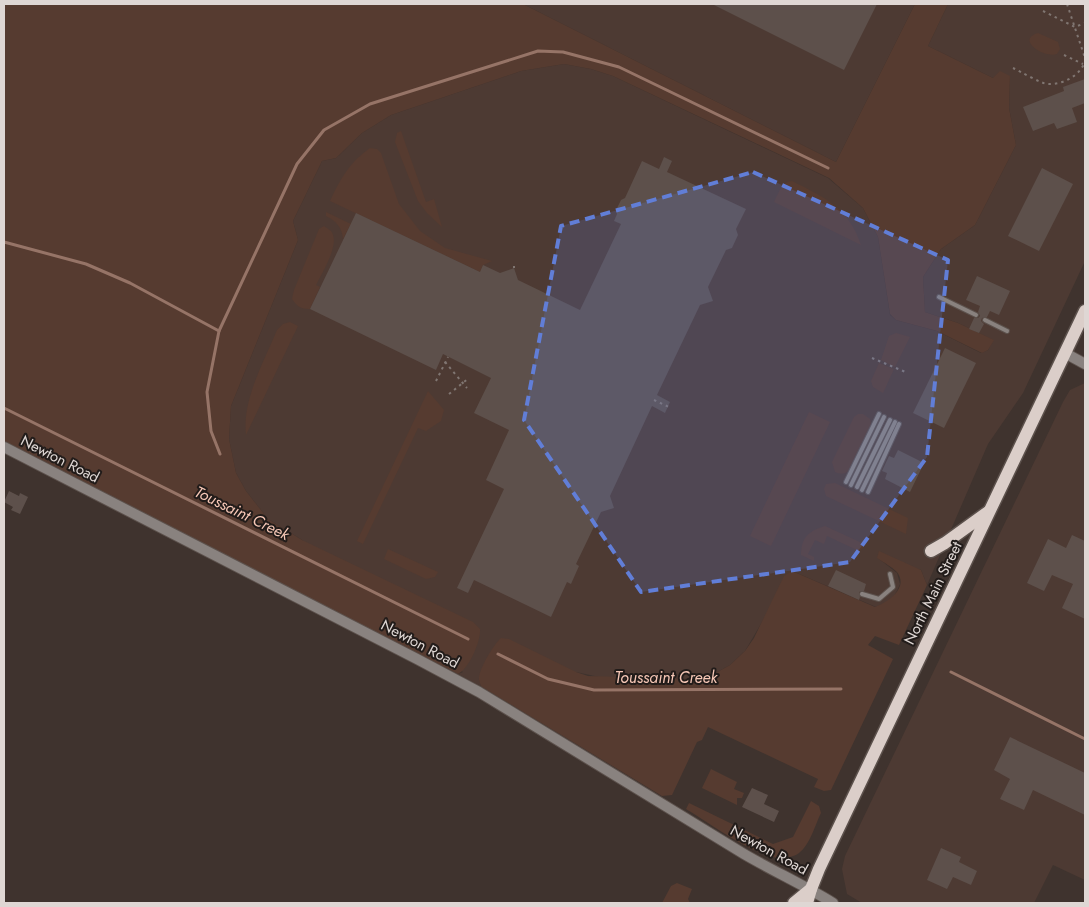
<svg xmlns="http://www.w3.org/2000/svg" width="1089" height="907" font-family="Jost,sans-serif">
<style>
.built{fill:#4d3a33}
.green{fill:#563b30}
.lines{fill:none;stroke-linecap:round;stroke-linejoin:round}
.stream{stroke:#967467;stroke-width:3}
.building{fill:#5d504b}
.service-casing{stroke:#5c514c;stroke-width:6}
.tertiary-casing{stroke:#5c514c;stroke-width:12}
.primary-casing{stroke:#5c514c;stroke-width:15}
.path{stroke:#807672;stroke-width:2;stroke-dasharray:2.5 4;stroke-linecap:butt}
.service{stroke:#89827f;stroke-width:4}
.tertiary{stroke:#89827f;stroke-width:10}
.primary{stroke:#dbcec9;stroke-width:12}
.marked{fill:#617ed7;fill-opacity:0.2;stroke:#617ed7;stroke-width:4;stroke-dasharray:10 6;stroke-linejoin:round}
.labels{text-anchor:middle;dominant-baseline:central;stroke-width:4;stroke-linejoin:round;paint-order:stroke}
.street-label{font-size:15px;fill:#dfd7d4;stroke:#221c1a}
.water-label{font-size:16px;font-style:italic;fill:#f6c7b6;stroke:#221c1a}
</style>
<rect width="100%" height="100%" fill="#3f332e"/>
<g class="built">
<path d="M 523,4 L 915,4 L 836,162 Z"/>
<path d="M 948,4 L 1085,4 L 1085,261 L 1023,393 L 988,444 L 927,585 L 921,570 L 878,558 L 897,573 L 900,584 L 895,595 L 888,602 L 876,607 L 792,571 L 745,651 L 730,665 L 714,674 L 692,679 L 599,677 L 576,672 L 479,680 L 482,687 L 458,674 L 463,672 L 302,540 L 268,519 L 246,491 L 236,473 L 229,439 L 231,406 L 298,240 L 293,221 L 322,161 L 336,158 L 362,133 L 391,115 L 521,71 L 564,64 L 591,69 L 613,76 L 828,178 L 863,208 L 878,237 L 890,315 L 896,320 L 937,331 L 981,353 L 988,350 L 993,340 L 958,323 L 925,312 L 923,277 L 941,249 L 975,225 L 1016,145 L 1009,108 L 1010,76 L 993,78 L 928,46 Z"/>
<path d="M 1085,383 L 1085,880 L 1053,865 L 1034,903 L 862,903 L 847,894 L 842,869 L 845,856 L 1063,402 L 1070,390 Z"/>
</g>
<g class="green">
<path d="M 4,4 L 523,4 L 836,162 L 915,4 L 948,4 L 928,46 L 993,78 L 1000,71 L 1010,76 L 1009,108 L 1016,145 L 975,225 L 941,249 L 923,277 L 925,312 L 958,323 L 994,340 L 988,350 L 982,353 L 937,331 L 896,320 L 890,314 L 878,237 L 863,208 L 829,178 L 613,76 L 591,69 L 564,64 L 521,71 L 391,115 L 362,133 L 336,158 L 322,161 L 293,221 L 298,240 L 231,406 L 229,439 L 236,473 L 246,491 L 268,519 L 302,540 L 473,622 L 480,629 C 481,641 469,669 458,674 L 4,443 Z"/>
<path d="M 1038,33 L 1058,42 L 1060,49 L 1057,54 C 1045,59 1015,40 1038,33 Z"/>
<path d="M 401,131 L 426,202 L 434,199 L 442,227 L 427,213 L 418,201 L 395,142 L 397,133 Z"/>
<path d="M 370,148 L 377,149 L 381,153 L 399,204 L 420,231 L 445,248 L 492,261 L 483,265 L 480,272 L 330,201 C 340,179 350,162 370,148 Z"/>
<path d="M 792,181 C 824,197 849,208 861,245 L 774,202 C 779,193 781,182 792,181 Z"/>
<path d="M 326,212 L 351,224 L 343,239 C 342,227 336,221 326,216 Z"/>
<path d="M 324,226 C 325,227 330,230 331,231 C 341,243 322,273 316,285 L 320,287 L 310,309 C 300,309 297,306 292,299 L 294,290 L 319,229 Z"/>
<path d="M 290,322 L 298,326 L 246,435 C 242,399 264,362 277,330 L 283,324 Z"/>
<path d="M 896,333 L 910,337 L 895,367 L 881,360 L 889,336 Z"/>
<path d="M 879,363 L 894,369 L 883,393 L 873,387 L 871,381 Z"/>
<path d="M 428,391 L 444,410 L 441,421 L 426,431 L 418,428 L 363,544 L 357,541 Z"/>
<path d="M 809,412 L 830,422 L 771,546 L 750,536 Z"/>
<path d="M 858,414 L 863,414 L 870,419 L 871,424 L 848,471 C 844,475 840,474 835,472 L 832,462 L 854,417 Z"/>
<path d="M 835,483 L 908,518 L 906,534 L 826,496 L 824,489 L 826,484 Z"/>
<path d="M 825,526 L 864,544 L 863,548 L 859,551 L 827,536 L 824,544 L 815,540 L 808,554 L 814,557 L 814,561 L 801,555 C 801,537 809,531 825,526 Z"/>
<path d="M 388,549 L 438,572 L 435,577 L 426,579 L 384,559 Z"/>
<path d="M 879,551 L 921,570 L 927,585 L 899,645 L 875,636 L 868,645 L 893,659 L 831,790 L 824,791 L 814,787 L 818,779 L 708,727 L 702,740 L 697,742 L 672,795 L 662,796 L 482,687 C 481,686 479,681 479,680 C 478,670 494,644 501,638 L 509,639 L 576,672 L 588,676 L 692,679 L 714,674 L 730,665 L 745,651 L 754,638 L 784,576 L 792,571 L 875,607 C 888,602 909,588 897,572 C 892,567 883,562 877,558 Z"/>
<path d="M 711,769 L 737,782 L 734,789 L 744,793 L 742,798 L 737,798 L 737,805 L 702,788 Z"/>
<path d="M 811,801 L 819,806 L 821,813 C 815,825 810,845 799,853 C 794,857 784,859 777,858 C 746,851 713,825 686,809 L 689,803 L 773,844 L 793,837 Z"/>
<path d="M 677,883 L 692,889 L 688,899 L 690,903 L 662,903 L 671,886 Z"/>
</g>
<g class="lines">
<g class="stream">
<path d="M 4,242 L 86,264 L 130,283 L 219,331"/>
<path d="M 4,408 L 468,639"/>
<path d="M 220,454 L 211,431 L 207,392 L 219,331 L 297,164 L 324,130 L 370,104 L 538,51 L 563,52 L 619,67 L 828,168"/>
<path d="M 498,654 L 548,679 L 594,690 L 841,689"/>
<path d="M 951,672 L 1085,739"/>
</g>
</g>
<g class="building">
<path d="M 712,4 L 877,4 L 844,70 Z"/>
<path d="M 1085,79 L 1085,103 L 1072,108 L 1077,122 L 1057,129 L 1054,123 L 1033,131 L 1023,107 L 1064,91 L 1063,87 Z"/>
<path d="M 664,157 L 672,161 L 667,172 L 746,209 L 736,229 L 738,235 L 732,248 L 726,250 L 708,287 L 713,301 L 700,305 L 657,395 L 670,402 L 665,413 L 652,406 L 610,496 L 614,508 L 601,512 L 576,564 L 579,566 L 571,584 L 567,582 L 551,617 L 474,580 L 468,593 L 457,588 L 504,489 L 486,480 L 509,430 L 474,413 L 491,378 L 443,354 L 436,370 L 310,309 L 356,213 L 480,272 L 483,265 L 500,273 L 514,268 L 518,280 L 580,310 L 621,224 L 614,221 L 617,214 L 616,210 L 621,200 L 625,198 L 642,161 L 659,169 Z"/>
<path d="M 1042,168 L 1073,184 L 1039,251 L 1008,236 Z"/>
<path d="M 977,276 L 1010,291 L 999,315 L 990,311 L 987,317 L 982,318 L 981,321 L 984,324 L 979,333 L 969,329 L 974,318 L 978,318 L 980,316 L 978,312 L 980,306 L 966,300 Z"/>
<path d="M 945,348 L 976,363 L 944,428 L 913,413 Z"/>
<path d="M 898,450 L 924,463 L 910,492 L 885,479 L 887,473 L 882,471 L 889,456 L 894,458 Z"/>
<path d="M 9,491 L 19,496 L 20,493 L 28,497 L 20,514 L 11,510 L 13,507 L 4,502 Z"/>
<path d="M 1072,535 L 1085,541 L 1085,619 L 1062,608 L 1073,584 L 1052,575 L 1044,591 L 1027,583 L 1048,539 L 1066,548 Z"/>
<path d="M 836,570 L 866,584 L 864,591 L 859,592 L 860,597 L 859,600 L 828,586 Z"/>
<path d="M 1010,737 L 1085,773 L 1085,815 L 1033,790 L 1024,810 L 1000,799 L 1010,779 L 994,770 Z"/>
<path d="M 752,788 L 768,795 L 764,804 L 779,811 L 774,822 L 742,807 Z"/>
<path d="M 941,848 L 961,857 L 959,862 L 977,871 L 971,885 L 953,877 L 947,889 L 927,880 Z"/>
</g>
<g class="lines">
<defs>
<g id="service">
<path d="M 939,297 L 976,315"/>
<path d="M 985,320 L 1007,331"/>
<path d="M 846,482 L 879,414"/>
<path d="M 851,485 L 884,417"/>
<path d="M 857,487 L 890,420"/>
<path d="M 862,490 L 895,422"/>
<path d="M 868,492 L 899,424"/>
<path d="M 862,594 L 879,599 L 893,587 L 890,574"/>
</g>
<g id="tertiary">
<path d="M 1065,353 L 1085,364"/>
<path d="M 4,447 L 417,659 L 479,692 L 744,854 C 773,871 804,885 833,903"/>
</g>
<g id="primary">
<path d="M 931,551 L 945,543 L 988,512"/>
<path d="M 794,903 L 811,889"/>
<path d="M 807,903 L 811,889 L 819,869 L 1085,311"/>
</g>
</defs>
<use href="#service" class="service-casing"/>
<use href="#tertiary" class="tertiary-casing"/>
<use href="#primary" class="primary-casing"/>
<g class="path">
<path d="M 1067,4 L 1085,58"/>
<path d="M 1043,11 L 1075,27 L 1085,23"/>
<path d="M 1064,55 L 1083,64"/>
<path d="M 1013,68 C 1020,71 1041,84 1048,84 C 1063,85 1081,75 1085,61"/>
<path d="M 514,268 L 514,266"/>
<path d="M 872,358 L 908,373"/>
<path d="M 445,362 L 467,388"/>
<path d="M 436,381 L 448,357"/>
<path d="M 449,394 L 469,378"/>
<path d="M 654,400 L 669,407"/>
</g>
<use href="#service" class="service"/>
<use href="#tertiary" class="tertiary"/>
<use href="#primary" class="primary"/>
</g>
<path class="marked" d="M 753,172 L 948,260 L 927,457 L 850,562 L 641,592 L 524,420 L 561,226 Z"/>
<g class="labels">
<g class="street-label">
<text transform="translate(60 459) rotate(27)">Newton Road</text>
<text transform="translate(933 593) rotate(-64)">North Main Street</text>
<text transform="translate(420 644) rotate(28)">Newton Road</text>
<text transform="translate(769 850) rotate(29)">Newton Road</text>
</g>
<g class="water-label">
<text transform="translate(242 513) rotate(26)">Toussaint Creek</text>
<text x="666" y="677">Toussaint Creek</text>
</g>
</g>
<rect width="1089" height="907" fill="none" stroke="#dfd7d4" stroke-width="10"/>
</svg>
